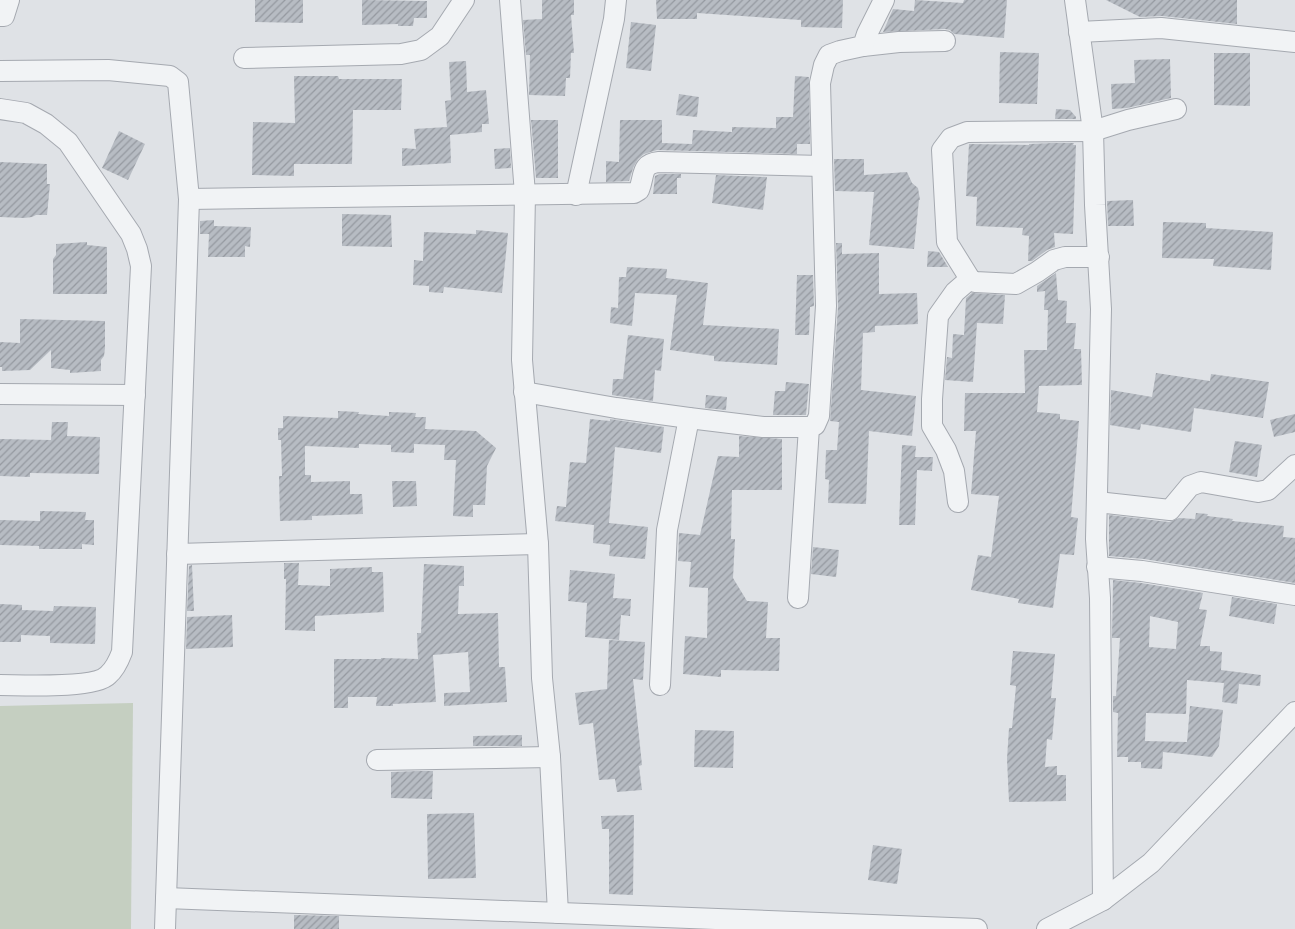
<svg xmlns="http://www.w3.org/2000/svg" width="1295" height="929" font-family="'Nunito Sans',sans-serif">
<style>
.grass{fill:#c5cfc1}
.building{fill:url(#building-hatch);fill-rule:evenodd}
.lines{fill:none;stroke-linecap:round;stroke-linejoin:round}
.minor-casing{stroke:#a5a9b0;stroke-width:22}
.minor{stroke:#f1f3f5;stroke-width:20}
</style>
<defs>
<pattern id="building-hatch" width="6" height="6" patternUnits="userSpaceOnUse" patternTransform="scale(1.25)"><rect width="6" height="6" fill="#b7bcc3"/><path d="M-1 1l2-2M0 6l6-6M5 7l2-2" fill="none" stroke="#9599a0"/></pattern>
</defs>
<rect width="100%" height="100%" fill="#dfe2e6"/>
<path class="grass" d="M 133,703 L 131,929 L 0,929 L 0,706 Z"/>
<g class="building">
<path d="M 255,0 L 303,0 L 303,23 L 255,22 Z"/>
<path d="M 362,0 L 427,1 L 427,18 L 414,18 L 413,26 L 398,26 L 398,24 L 362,25 Z"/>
<path d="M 542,0 L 574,0 L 574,15 L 571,15 L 574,53 L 571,53 L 570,78 L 566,78 L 565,96 L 529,95 L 530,55 L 526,55 L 523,20 L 542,19 Z"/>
<path d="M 656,0 L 843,0 L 842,28 L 801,27 L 801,20 L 697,13 L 697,19 L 657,19 Z"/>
<path d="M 915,0 L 963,3 L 964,0 L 1007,0 L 1004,38 L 954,34 L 950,30 L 945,29 L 883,32 L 893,9 L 914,11 Z"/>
<path d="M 1106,0 L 1237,0 L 1237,24 L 1162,16 L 1140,17 Z"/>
<path d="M 631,22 L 656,25 L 651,71 L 626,68 Z"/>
<path d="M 1000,52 L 1039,53 L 1037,104 L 999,103 Z"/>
<path d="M 1214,53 L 1250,53 L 1250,106 L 1214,105 Z"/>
<path d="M 1170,59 L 1171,98 L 1127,108 L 1112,109 L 1111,84 L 1135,83 L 1134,60 Z"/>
<path d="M 466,61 L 467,92 L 486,90 L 489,124 L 482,124 L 482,132 L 450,135 L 451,163 L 402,166 L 402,148 L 416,149 L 414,129 L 447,127 L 445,101 L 451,100 L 449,62 Z"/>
<path d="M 294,76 L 338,76 L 339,79 L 402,79 L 401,110 L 353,110 L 352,164 L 294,164 L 294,176 L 252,175 L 253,122 L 295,123 Z"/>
<path d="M 795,76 L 809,77 L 810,144 L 797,144 L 797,154 L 657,150 L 644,154 L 638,159 L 633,168 L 629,181 L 606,182 L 606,161 L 619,162 L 620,120 L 662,120 L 662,143 L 692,144 L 693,130 L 732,132 L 732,127 L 776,128 L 776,117 L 793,117 Z"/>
<path d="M 679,94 L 699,97 L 697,117 L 676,115 Z"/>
<path d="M 1056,109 L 1070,110 L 1076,117 L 1076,119 L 1055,119 Z"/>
<path d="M 531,120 L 558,120 L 558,178 L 536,178 Z"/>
<path d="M 119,131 L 145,144 L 128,180 L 102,168 Z"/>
<path d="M 1053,143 L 1074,143 L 1073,145 L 1076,145 L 1073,234 L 1054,233 L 1055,247 L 1047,250 L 1032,261 L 1028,261 L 1029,236 L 1022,235 L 1023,228 L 976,226 L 977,197 L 966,196 L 969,144 L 1029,145 L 1029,144 Z"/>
<path d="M 510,148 L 511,168 L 495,169 L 494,149 Z"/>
<path d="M 834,159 L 864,159 L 864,175 L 907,172 L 912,183 L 918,188 L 920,200 L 919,200 L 914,249 L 869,245 L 874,192 L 835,191 Z"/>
<path d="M 0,162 L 47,164 L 47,184 L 50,184 L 47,215 L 36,215 L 32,217 L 24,218 L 0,217 Z"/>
<path d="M 660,174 L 681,174 L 681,178 L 677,178 L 677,194 L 653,194 L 655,176 Z"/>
<path d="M 716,175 L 767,177 L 763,210 L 712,203 Z"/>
<path d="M 1133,200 L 1134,226 L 1108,226 L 1107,201 Z"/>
<path d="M 342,214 L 391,215 L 392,247 L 342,246 Z"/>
<path d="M 214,220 L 214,226 L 251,227 L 250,247 L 245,246 L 245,257 L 208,257 L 209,234 L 200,234 L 200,221 Z"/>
<path d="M 1163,222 L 1206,223 L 1206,228 L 1273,232 L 1271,270 L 1213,266 L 1214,259 L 1162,258 Z"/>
<path d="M 476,230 L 508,233 L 502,293 L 444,287 L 443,293 L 429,292 L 429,286 L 413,285 L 414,260 L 423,261 L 424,232 L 476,234 Z"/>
<path d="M 87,242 L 87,245 L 107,247 L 107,294 L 53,294 L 53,259 L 56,255 L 56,244 Z"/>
<path d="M 836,243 L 842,243 L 842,254 L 879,253 L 879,294 L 917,293 L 918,324 L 875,326 L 875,332 L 863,333 L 861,390 L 916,396 L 912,436 L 869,431 L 866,504 L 828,503 L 829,480 L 825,479 L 826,450 L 837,450 L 839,422 L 830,421 L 838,307 Z"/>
<path d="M 928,251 L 939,252 L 948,267 L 927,267 Z"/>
<path d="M 627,267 L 667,269 L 666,278 L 708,283 L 703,325 L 779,329 L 777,365 L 714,361 L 714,356 L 670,350 L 677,295 L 635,293 L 632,326 L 610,323 L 611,307 L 618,308 L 619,277 L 626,277 Z"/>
<path d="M 1056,273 L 1058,300 L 1067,301 L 1066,323 L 1076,323 L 1074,349 L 1081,349 L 1082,385 L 1039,386 L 1037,412 L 1060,414 L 1060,419 L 1079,421 L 1071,517 L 1078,518 L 1074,555 L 1060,554 L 1053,608 L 1018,603 L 1019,599 L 971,590 L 978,555 L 991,557 L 999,496 L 971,494 L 976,431 L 964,431 L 965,393 L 1025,393 L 1024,350 L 1047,350 L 1048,310 L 1044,310 L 1045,291 L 1037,292 L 1037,286 Z"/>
<path d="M 797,275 L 813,275 L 814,306 L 810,307 L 809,335 L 795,335 Z"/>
<path d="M 972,293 L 1005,295 L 1003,324 L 977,323 L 973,382 L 945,380 L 947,357 L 952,358 L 953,334 L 964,335 L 966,298 Z"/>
<path d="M 20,319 L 105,321 L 105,348 L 104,356 L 101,360 L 101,371 L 70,373 L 70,370 L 51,368 L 51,350 L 30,370 L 2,371 L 2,367 L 0,367 L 0,342 L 20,343 Z"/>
<path d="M 628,335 L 664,339 L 661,371 L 655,370 L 653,401 L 612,395 L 613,379 L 623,379 Z"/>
<path d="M 1156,373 L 1210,381 L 1211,374 L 1269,382 L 1263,418 L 1194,408 L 1191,432 L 1141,424 L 1140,430 L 1110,425 L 1111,390 L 1152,397 Z"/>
<path d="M 786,382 L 809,384 L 806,415 L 773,415 L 775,391 L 785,391 Z"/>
<path d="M 706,395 L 727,397 L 726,410 L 705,408 Z"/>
<path d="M 338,411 L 359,412 L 358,414 L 389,416 L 389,412 L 416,413 L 415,417 L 426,417 L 425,429 L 476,431 L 496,448 L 487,466 L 485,505 L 473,505 L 473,517 L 453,516 L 456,460 L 444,460 L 445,445 L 414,444 L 414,453 L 391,452 L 391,445 L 359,444 L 359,448 L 305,446 L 305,475 L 311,475 L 311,482 L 350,481 L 350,494 L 362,494 L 363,514 L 312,516 L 312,520 L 280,521 L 279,476 L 282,476 L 281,440 L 278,440 L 278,428 L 283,428 L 283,416 L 338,418 Z"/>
<path d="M 1295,414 L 1295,432 L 1274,437 L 1270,420 Z"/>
<path d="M 590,419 L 610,421 L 610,419 L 664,427 L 661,453 L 615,447 L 609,523 L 648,527 L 645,559 L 609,556 L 610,545 L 593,543 L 594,525 L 555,521 L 557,506 L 566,507 L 570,462 L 586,463 Z"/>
<path d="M 52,422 L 68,422 L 67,436 L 100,437 L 99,474 L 30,473 L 30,477 L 0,476 L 0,439 L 51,440 Z"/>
<path d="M 739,436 L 782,439 L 782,490 L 732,490 L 731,539 L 735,539 L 733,578 L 747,601 L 768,602 L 766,638 L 780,638 L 779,671 L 721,670 L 721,677 L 683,674 L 685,636 L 707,638 L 708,588 L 689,587 L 691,562 L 678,561 L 679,533 L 700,535 L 718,456 L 739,457 Z"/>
<path d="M 1235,441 L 1262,445 L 1257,477 L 1229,472 Z"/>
<path d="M 902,445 L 916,446 L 915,457 L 933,457 L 932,471 L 917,470 L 915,525 L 899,525 Z"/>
<path d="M 392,481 L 416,481 L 417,506 L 393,507 Z"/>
<path d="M 40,511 L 86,512 L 85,520 L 94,520 L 94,545 L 82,544 L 82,549 L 39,549 L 39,546 L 0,545 L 0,520 L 40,521 Z"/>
<path d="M 1196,513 L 1208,514 L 1207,516 L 1233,519 L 1232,521 L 1284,526 L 1283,537 L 1295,538 L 1295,583 L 1144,559 L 1109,556 L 1109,515 L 1169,522 L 1179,518 L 1195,519 Z"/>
<path d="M 813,547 L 839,550 L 836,577 L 811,574 Z"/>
<path d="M 284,563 L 299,563 L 298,585 L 330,586 L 330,569 L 372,567 L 372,572 L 383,572 L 384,612 L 315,616 L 315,631 L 285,630 L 286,579 L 284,579 Z"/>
<path d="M 424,564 L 464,566 L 464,586 L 459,586 L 458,614 L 498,613 L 499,667 L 505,667 L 507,702 L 444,706 L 444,693 L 470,692 L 468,652 L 433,655 L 436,702 L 393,704 L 393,706 L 376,706 L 377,697 L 348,697 L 348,708 L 334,708 L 334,659 L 381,659 L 381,658 L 418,659 L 417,633 L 421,633 Z"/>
<path d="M 192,565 L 194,611 L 187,611 L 189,566 Z"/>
<path d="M 570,570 L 615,574 L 613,598 L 631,599 L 630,616 L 621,615 L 619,640 L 585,637 L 587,603 L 568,601 Z"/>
<path d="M 1113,580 L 1141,583 L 1203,593 L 1199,609 L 1207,610 L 1200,646 L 1210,646 L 1210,651 L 1222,652 L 1221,670 L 1261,675 L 1260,686 L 1239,684 L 1237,704 L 1222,702 L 1224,683 L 1187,680 L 1186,714 L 1146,713 L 1145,741 L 1187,742 L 1190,706 L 1223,710 L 1219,746 L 1212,757 L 1163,752 L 1162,769 L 1141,768 L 1141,762 L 1128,762 L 1128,757 L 1117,757 L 1118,713 L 1113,712 L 1113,696 L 1116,696 L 1120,638 L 1112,638 ZM 1150,616 L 1178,622 L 1176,649 L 1149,647 Z"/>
<path d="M 1232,597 L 1277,604 L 1274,624 L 1229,616 Z"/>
<path d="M 0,604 L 22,605 L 22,610 L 53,611 L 54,606 L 96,607 L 95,644 L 50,643 L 50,636 L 21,635 L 21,642 L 0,642 Z"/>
<path d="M 232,615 L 233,647 L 186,649 L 187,617 Z"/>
<path d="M 609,640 L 645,642 L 643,680 L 633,679 L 642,765 L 639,766 L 642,790 L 617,792 L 615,779 L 599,780 L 593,723 L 579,725 L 575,693 L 607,689 Z"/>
<path d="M 1013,651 L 1055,654 L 1051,698 L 1056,698 L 1052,740 L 1047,739 L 1045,767 L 1057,766 L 1057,775 L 1066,775 L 1066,801 L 1009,802 L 1007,759 L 1009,728 L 1012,728 L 1016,686 L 1010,685 Z"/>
<path d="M 695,730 L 734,731 L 733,768 L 694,767 Z"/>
<path d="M 522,735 L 522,746 L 473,746 L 473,736 Z"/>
<path d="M 419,771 L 433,771 L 432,799 L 391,798 L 391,772 Z"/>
<path d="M 474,813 L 476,878 L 428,879 L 427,814 Z"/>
<path d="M 634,815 L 633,895 L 609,894 L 609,829 L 602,829 L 601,816 Z"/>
<path d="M 873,845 L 902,849 L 897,884 L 868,880 Z"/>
<path d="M 294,915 L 339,916 L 339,929 L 294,929 Z"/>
</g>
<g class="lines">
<defs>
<g id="minor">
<path d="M 510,0 L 525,194 L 522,360 L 538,544 L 542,678 L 550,757 L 558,913"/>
<path d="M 1075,0 L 1093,131 L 1095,205 L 1101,309 L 1096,539 L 1100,598 L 1103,900"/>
<path d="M 0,16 L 4,16 L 9,0"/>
<path d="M 1079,32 L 1161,28 L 1295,42"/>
<path d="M 863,46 L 899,42 L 945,41"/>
<path d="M 244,58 L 401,54 L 421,50 L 440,36 L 464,0"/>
<path d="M 0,71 L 108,70 L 170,76 L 178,82 L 189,199 L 165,929"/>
<path d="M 0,109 L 26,113 L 46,124 L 68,142 L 131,234 L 137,249 L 141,266 L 122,652 C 119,660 115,669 108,675 C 95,689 21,685 0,685"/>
<path d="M 576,195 L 614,19 L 616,0"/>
<path d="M 189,199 L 634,193 L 639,190 C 645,175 640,164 659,162 L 822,166"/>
<path d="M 1099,257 L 1065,257 L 1054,260 L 1037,272 L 1016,284 L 975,282 L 970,279 L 947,242 L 942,150 L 951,138 L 967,132 L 1093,131 L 1128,120 L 1176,109"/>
<path d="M 524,392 L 616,408 L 689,418 L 763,427 L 809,427 L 815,425 L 819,416 L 826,306 L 820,83 L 824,65 L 829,55 L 840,51 L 863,46 L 867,34 L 884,0"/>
<path d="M 0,394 L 135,395"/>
<path d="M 958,502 L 954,471 L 946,450 L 932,426 L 932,399 L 938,316 L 955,292 L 970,279"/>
<path d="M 1097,502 L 1170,510 L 1190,486 L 1201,482 L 1258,492 L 1268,490 L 1295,465"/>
<path d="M 177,554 L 538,544"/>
<path d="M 1097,567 L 1142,571 L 1295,595"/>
<path d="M 798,598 L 809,427"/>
<path d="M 660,685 L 667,530 L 689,418"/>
<path d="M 377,760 L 550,757"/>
<path d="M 166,898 L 977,929"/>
<path d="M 1047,929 L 1103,900 L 1151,863 L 1295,712"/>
</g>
</defs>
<use href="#minor" class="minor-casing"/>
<use href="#minor" class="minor"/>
</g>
</svg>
